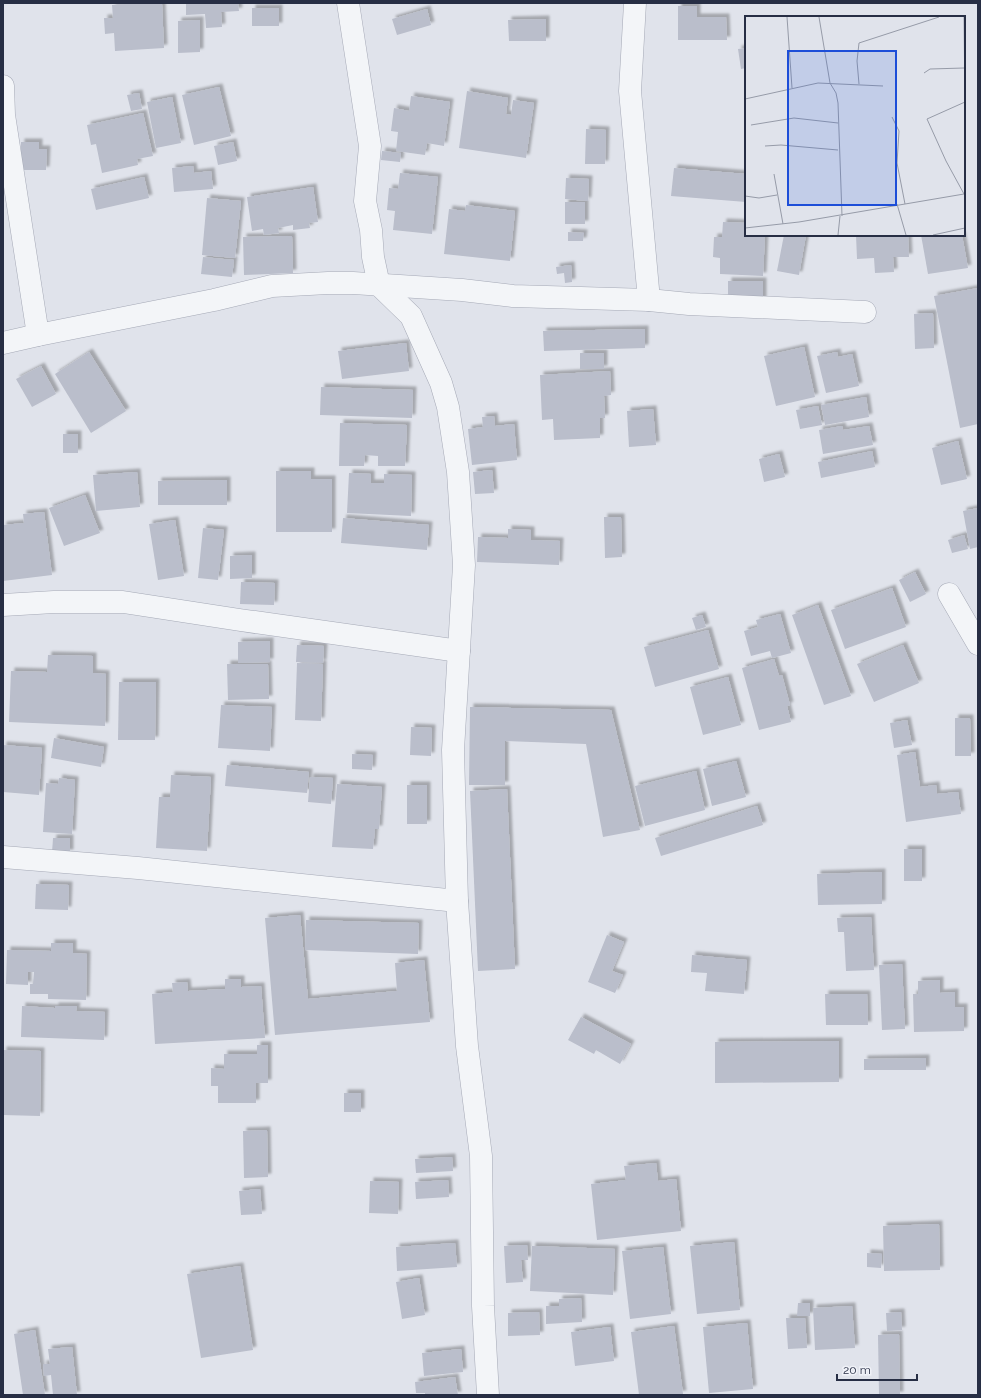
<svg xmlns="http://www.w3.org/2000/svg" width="981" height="1398" font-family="Raleway,sans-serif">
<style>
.building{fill:#babecb;filter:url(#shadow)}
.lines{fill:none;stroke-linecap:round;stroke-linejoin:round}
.street-casing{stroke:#a5a9b6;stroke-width:23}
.street{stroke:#f3f5f8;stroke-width:22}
.inset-road{fill:none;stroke:#969ba8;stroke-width:1}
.view{fill:#1d4ed8;fill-opacity:0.15;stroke:#1d4ed8;stroke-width:2}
.inset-edge{fill:none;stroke:#272e44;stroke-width:2}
</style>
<defs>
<filter id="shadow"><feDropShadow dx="3.5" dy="-3.5" stdDeviation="1" flood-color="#0004"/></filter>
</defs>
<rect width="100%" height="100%" fill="#e0e3eb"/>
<g class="building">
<path d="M 126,3 L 162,4 L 164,48 L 115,51 L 114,33 L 105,34 L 104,18 L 113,18 L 112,5 L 126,4 Z"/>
<path d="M 186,3 L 238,3 L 239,11 L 221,12 L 222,27 L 206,28 L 205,14 L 186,15 Z"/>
<path d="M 678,6 L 697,6 L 697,17 L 726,17 L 727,40 L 678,40 Z"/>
<rect x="252" y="8" width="27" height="18"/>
<path d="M 427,9 L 431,25 L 397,35 L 392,19 Z"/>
<path d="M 546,19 L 546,41 L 509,41 L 508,20 Z"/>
<path d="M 200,20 L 200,52 L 178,53 L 178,21 Z"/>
<path d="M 746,48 L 746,68 L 741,69 L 738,49 Z"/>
<path d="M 219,87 L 231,136 L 194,145 L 182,95 Z"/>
<path d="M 467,91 L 508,98 L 506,114 L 511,115 L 513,100 L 534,103 L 526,158 L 459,148 Z"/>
<path d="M 139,93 L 142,109 L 131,111 L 127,95 Z"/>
<path d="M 411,96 L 450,102 L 444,146 L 427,143 L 425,155 L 396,151 L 398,132 L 391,131 L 394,108 L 409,111 Z"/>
<path d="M 172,97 L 181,143 L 156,148 L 147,102 Z"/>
<path d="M 143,113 L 153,156 L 137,159 L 138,165 L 102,173 L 96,144 L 91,145 L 87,125 Z"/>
<path d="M 586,129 L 606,130 L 605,164 L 585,164 Z"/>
<path d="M 21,142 L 39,142 L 39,149 L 47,149 L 46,170 L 21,170 Z"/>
<path d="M 233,142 L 237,161 L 218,165 L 214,146 Z"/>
<path d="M 382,151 L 401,153 L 400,162 L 381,160 Z"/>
<path d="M 193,166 L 194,173 L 211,171 L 213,189 L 174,192 L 172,168 Z"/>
<path d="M 674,168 L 746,174 L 746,202 L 671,196 Z"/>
<path d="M 400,173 L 438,177 L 432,234 L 393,230 L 395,211 L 387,210 L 389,188 L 398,189 Z"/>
<path d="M 144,177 L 149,198 L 96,210 L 91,189 Z"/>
<path d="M 566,178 L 589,179 L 588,201 L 565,199 Z"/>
<path d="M 313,187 L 318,222 L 309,223 L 310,228 L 293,230 L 293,225 L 278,228 L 279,233 L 264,235 L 263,229 L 252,231 L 247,197 Z"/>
<path d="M 207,198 L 241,201 L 235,258 L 202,255 Z"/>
<rect x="565" y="202" width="20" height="22"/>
<path d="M 466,205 L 515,211 L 510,261 L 444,254 L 449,209 L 465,211 Z"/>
<path d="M 723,222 L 746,223 L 746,235 L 765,235 L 763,276 L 720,274 L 720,258 L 713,257 L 714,237 L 722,237 Z"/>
<path d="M 568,232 L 584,233 L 583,241 L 568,241 Z"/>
<path d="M 784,235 L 806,235 L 799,275 L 777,271 Z"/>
<path d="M 856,235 L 908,235 L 909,257 L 893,257 L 894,272 L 875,273 L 874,258 L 857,259 Z"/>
<path d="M 921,235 L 962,235 L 968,268 L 928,274 Z"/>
<path d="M 292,236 L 293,273 L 244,275 L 243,237 Z"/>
<path d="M 203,257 L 234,260 L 232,277 L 201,274 Z"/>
<path d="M 571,265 L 572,282 L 565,283 L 564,273 L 557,274 L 556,267 Z"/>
<rect x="728" y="281" width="35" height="20"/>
<path d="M 978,288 L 978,424 L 960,428 L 934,296 Z"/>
<path d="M 933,313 L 934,348 L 915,349 L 914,314 Z"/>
<path d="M 645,329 L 645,348 L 544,351 L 543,331 Z"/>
<path d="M 406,343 L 409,371 L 342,379 L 338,351 Z"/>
<path d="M 804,347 L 815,397 L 776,406 L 764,356 Z"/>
<path d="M 89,352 L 126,411 L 91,433 L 55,374 Z"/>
<path d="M 837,352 L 838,357 L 852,354 L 859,386 L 826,393 L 817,356 Z"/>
<rect x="580" y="353" width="24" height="16"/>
<path d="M 41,366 L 56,394 L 32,407 L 16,379 Z"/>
<path d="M 610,371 L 611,395 L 604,396 L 605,418 L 600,418 L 600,438 L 554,440 L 553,419 L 542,420 L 540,375 Z"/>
<path d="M 321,387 L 413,390 L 412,418 L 320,415 Z"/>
<path d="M 866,397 L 869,417 L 825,425 L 821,405 Z"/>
<path d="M 818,406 L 822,425 L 800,429 L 796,410 Z"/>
<path d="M 653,409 L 656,445 L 629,447 L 627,411 Z"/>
<path d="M 494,416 L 495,426 L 514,424 L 517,460 L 472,465 L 468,429 L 483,427 L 482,417 Z"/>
<path d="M 340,423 L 407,425 L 405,466 L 378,466 L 378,456 L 365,455 L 364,466 L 339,466 Z"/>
<path d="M 842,426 L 843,430 L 869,426 L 873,445 L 823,454 L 819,430 Z"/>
<rect x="63" y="434" width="15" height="19"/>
<path d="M 958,441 L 967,479 L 941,485 L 932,448 Z"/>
<path d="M 872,451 L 875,467 L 821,478 L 818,462 Z"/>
<path d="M 779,454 L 785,477 L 764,482 L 759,459 Z"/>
<path d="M 492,470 L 494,493 L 475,494 L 473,472 Z"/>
<path d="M 276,471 L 311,471 L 311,479 L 332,479 L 332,532 L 276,532 Z"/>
<path d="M 137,472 L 140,507 L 96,511 L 93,475 Z"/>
<path d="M 349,473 L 371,474 L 371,483 L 384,483 L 384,474 L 412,475 L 411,516 L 347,513 Z"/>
<path d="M 227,480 L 227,505 L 158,505 L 158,481 Z"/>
<path d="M 85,495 L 100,533 L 64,546 L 49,508 Z"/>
<path d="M 978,508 L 978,547 L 970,549 L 963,511 Z"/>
<path d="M 44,512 L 52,575 L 3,581 L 3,525 L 24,523 L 23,514 Z"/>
<path d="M 604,517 L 621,517 L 622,557 L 605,558 Z"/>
<path d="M 343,518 L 429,525 L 427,550 L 341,543 Z"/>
<path d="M 175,520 L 184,576 L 158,580 L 149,524 Z"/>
<path d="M 203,528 L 224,530 L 218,580 L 198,578 Z"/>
<path d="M 508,529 L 531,530 L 531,540 L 560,541 L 559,565 L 477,562 L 478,537 L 508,538 Z"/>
<path d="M 964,535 L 968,549 L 952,553 L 948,540 Z"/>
<path d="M 252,555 L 252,578 L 230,579 L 230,556 Z"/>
<path d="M 915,572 L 926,594 L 910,602 L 899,580 Z"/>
<path d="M 241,582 L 275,583 L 274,605 L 240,604 Z"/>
<path d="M 892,588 L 906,627 L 845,649 L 831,610 Z"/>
<path d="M 818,605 L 851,696 L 824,705 L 792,615 Z"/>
<path d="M 780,614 L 791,653 L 772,658 L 770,651 L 751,656 L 744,631 L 758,627 L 756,620 Z"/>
<path d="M 702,615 L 706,627 L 696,630 L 692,618 Z"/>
<path d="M 708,630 L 719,669 L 655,687 L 644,647 Z"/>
<path d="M 270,641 L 270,662 L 238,663 L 238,642 Z"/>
<path d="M 297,645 L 324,646 L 323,663 L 296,662 Z"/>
<path d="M 903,645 L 919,683 L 874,702 L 857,664 Z"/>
<path d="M 48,655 L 93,656 L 93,673 L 106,674 L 105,726 L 9,722 L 11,671 L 47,672 Z"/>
<path d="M 774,659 L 779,676 L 782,675 L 790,705 L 787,706 L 791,722 L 759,730 L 742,668 Z"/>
<path d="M 297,663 L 323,664 L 321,721 L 295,720 Z"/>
<path d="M 227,664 L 268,664 L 269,699 L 228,700 Z"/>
<path d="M 728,677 L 741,725 L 703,735 L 690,687 Z"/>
<path d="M 119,682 L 156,682 L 155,740 L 118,740 Z"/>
<path d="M 221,705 L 272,707 L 270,751 L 218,748 Z"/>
<path d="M 470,707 L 611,710 L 640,830 L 603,837 L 586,744 L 505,741 L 505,785 L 469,785 Z"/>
<path d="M 955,718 L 970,718 L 971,756 L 955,756 Z"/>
<path d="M 907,720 L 912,745 L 894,748 L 890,723 Z"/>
<path d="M 411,727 L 432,728 L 431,756 L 410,755 Z"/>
<path d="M 54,738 L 104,747 L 101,767 L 51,758 Z"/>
<path d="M 3,745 L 42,748 L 39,795 L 3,792 Z"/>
<path d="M 915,752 L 920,787 L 936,785 L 937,794 L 958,792 L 961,814 L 906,822 L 897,755 Z"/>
<path d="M 352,754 L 373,755 L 372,770 L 352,769 Z"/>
<path d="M 736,761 L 746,797 L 712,806 L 703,769 Z"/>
<path d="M 227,765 L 309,772 L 307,793 L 225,786 Z"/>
<path d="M 696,771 L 705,810 L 645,826 L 635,786 Z"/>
<path d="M 171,775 L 211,777 L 207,851 L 156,848 L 159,797 L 170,797 Z"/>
<path d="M 310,777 L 333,778 L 331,804 L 308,802 Z"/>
<path d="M 59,778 L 75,780 L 72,834 L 43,832 L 46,783 L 58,784 Z"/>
<path d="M 337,784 L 382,787 L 379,829 L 375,829 L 373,849 L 332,847 Z"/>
<rect x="407" y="785" width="20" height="39"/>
<path d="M 507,789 L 515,969 L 478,971 L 470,791 Z"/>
<path d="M 757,806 L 763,825 L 661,856 L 655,838 Z"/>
<path d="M 53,838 L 70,838 L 70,853 L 52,853 Z"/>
<rect x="904" y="849" width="18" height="32"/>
<path d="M 882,872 L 882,904 L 818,905 L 817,874 Z"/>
<path d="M 36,884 L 69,885 L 68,910 L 35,909 Z"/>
<path d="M 300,915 L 308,999 L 397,991 L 395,963 L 424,960 L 430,1022 L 275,1035 L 265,918 Z"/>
<path d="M 871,917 L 874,970 L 846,971 L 844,932 L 838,932 L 837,918 Z"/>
<path d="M 306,920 L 419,923 L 418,954 L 305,950 Z"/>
<path d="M 607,935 L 624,942 L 612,971 L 623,975 L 615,993 L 588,982 Z"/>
<path d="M 51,943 L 73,943 L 73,953 L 87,954 L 86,1000 L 48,999 L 48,994 L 30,994 L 30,984 L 33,984 L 34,972 L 28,972 L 28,985 L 6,984 L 7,950 L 51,951 Z"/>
<path d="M 692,955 L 747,960 L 744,994 L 705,991 L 707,973 L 691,972 Z"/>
<path d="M 902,964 L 905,1029 L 882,1030 L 879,965 Z"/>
<path d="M 225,979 L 241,979 L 241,987 L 261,986 L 265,1038 L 155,1044 L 152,994 L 173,992 L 172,983 L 187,982 L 188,991 L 225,989 Z"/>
<path d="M 940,980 L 940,993 L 955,992 L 955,1007 L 964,1007 L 964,1031 L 914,1032 L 913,994 L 918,994 L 918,981 Z"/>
<path d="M 825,994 L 867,994 L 868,1025 L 826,1025 Z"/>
<path d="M 22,1006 L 55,1008 L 55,1006 L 77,1006 L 76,1011 L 105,1012 L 104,1040 L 21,1037 Z"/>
<path d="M 581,1017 L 631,1044 L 620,1064 L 596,1050 L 594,1054 L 568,1040 Z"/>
<path d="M 839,1041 L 839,1082 L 715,1083 L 715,1042 Z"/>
<path d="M 257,1045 L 268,1045 L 268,1083 L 256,1083 L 256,1103 L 218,1103 L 218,1086 L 211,1086 L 211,1068 L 224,1069 L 224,1054 L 257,1054 Z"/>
<path d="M 3,1050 L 41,1051 L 40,1116 L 3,1115 Z"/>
<path d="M 926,1058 L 926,1070 L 864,1070 L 864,1059 Z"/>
<rect x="344" y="1093" width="17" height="19"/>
<path d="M 267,1130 L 268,1177 L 244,1178 L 243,1131 Z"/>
<path d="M 452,1157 L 453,1171 L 416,1173 L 415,1159 Z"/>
<path d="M 656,1163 L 658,1181 L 676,1179 L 681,1231 L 597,1240 L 591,1184 L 626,1180 L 624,1166 Z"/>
<path d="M 448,1180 L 449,1197 L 416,1199 L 415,1182 Z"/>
<path d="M 370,1181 L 399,1182 L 398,1214 L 369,1213 Z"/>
<path d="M 260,1189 L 262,1214 L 241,1215 L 239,1191 Z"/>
<path d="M 939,1224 L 940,1270 L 884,1271 L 883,1226 Z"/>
<path d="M 734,1242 L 740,1310 L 697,1314 L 690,1246 Z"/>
<path d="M 455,1243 L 457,1267 L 397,1271 L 396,1247 Z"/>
<path d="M 527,1245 L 528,1260 L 521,1260 L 523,1282 L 506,1283 L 504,1246 Z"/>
<path d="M 532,1246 L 615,1249 L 613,1295 L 530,1291 Z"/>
<path d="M 663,1247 L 671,1314 L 630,1319 L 622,1251 Z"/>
<path d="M 867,1253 L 882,1254 L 881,1268 L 867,1267 Z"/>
<path d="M 240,1266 L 253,1350 L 201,1358 L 187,1274 Z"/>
<path d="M 419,1278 L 425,1315 L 402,1319 L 396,1282 Z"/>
<path d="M 581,1298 L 582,1322 L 546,1324 L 546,1306 L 559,1306 L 559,1299 Z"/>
<path d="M 798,1303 L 810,1303 L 810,1316 L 797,1316 Z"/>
<path d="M 852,1306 L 855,1348 L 815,1350 L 813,1308 Z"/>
<path d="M 539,1312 L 540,1335 L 508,1336 L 508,1313 Z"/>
<path d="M 901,1312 L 902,1330 L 887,1331 L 886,1313 Z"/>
<path d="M 786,1318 L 805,1318 L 807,1348 L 788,1349 Z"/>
<path d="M 747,1323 L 753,1389 L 709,1393 L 703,1327 Z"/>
<path d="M 674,1326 L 683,1394 L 639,1395 L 631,1332 Z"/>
<path d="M 610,1327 L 614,1361 L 575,1366 L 571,1332 Z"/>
<path d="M 35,1330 L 45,1395 L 23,1395 L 14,1334 Z"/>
<path d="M 899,1334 L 900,1395 L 879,1395 L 878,1335 Z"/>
<path d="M 72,1347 L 77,1395 L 53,1395 L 51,1375 L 44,1376 L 43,1364 L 50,1364 L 48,1349 Z"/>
<path d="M 461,1349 L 463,1372 L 424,1376 L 422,1353 Z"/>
<path d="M 455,1377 L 458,1395 L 425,1395 L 425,1393 L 416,1393 L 415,1382 Z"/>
</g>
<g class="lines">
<defs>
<g id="street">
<path d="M 348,3 L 370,146 L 365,201 L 371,230 L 373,257 L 379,285 L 411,316 L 441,383 L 448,407 L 458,472 L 464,565 L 453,750 L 457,901 L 467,1046 L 481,1156 L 483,1306 L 488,1395"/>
<path d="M 635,3 L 630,91 L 649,300"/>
<path d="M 3,86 L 4,115 L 38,335"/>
<path d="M 3,343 L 38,335 L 214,300 L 272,286 L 328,283 L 353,283 L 462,290 L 513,296 L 649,300 L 689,304 L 865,312"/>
<path d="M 949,594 L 978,644"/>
<path d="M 3,605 L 54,602 L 123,602 L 240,620 L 459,651"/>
<path d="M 3,857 L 138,868 L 457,901"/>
</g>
</defs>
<use href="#street" class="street-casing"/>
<use href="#street" class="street"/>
</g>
<g transform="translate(745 16)">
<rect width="220" height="220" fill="#e0e3eb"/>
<path class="inset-road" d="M 42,1 L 47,72M 74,1 L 85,67 L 91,77 L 93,87 L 97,200M 219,1 L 220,86M 179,57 L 185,53 L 219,52M 114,68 L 112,45 L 114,27 L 194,1M 0,83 L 73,67 L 138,70M 147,101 L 154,115 L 152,147 L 160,188M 6,109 L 49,102 L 93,107M 20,130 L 36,129 L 93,134M 29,158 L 38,208M 0,180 L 14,182 L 32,179M 152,188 L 161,219M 0,212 L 54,206 L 219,178 L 201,145 L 182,103 L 220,86M 93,219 L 95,200M 188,219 L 220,212"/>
<path class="view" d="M 43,35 L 151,35 L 151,189 L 43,189 Z"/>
<rect width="220" height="220" class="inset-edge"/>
</g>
<rect width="981" height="1398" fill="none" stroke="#272e44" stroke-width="8"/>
<path d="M837 1374v6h80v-6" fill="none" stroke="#272e44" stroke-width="2"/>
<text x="843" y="1374" font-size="12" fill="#272e44" stroke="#f0f2f8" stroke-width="3" paint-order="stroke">20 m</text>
</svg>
